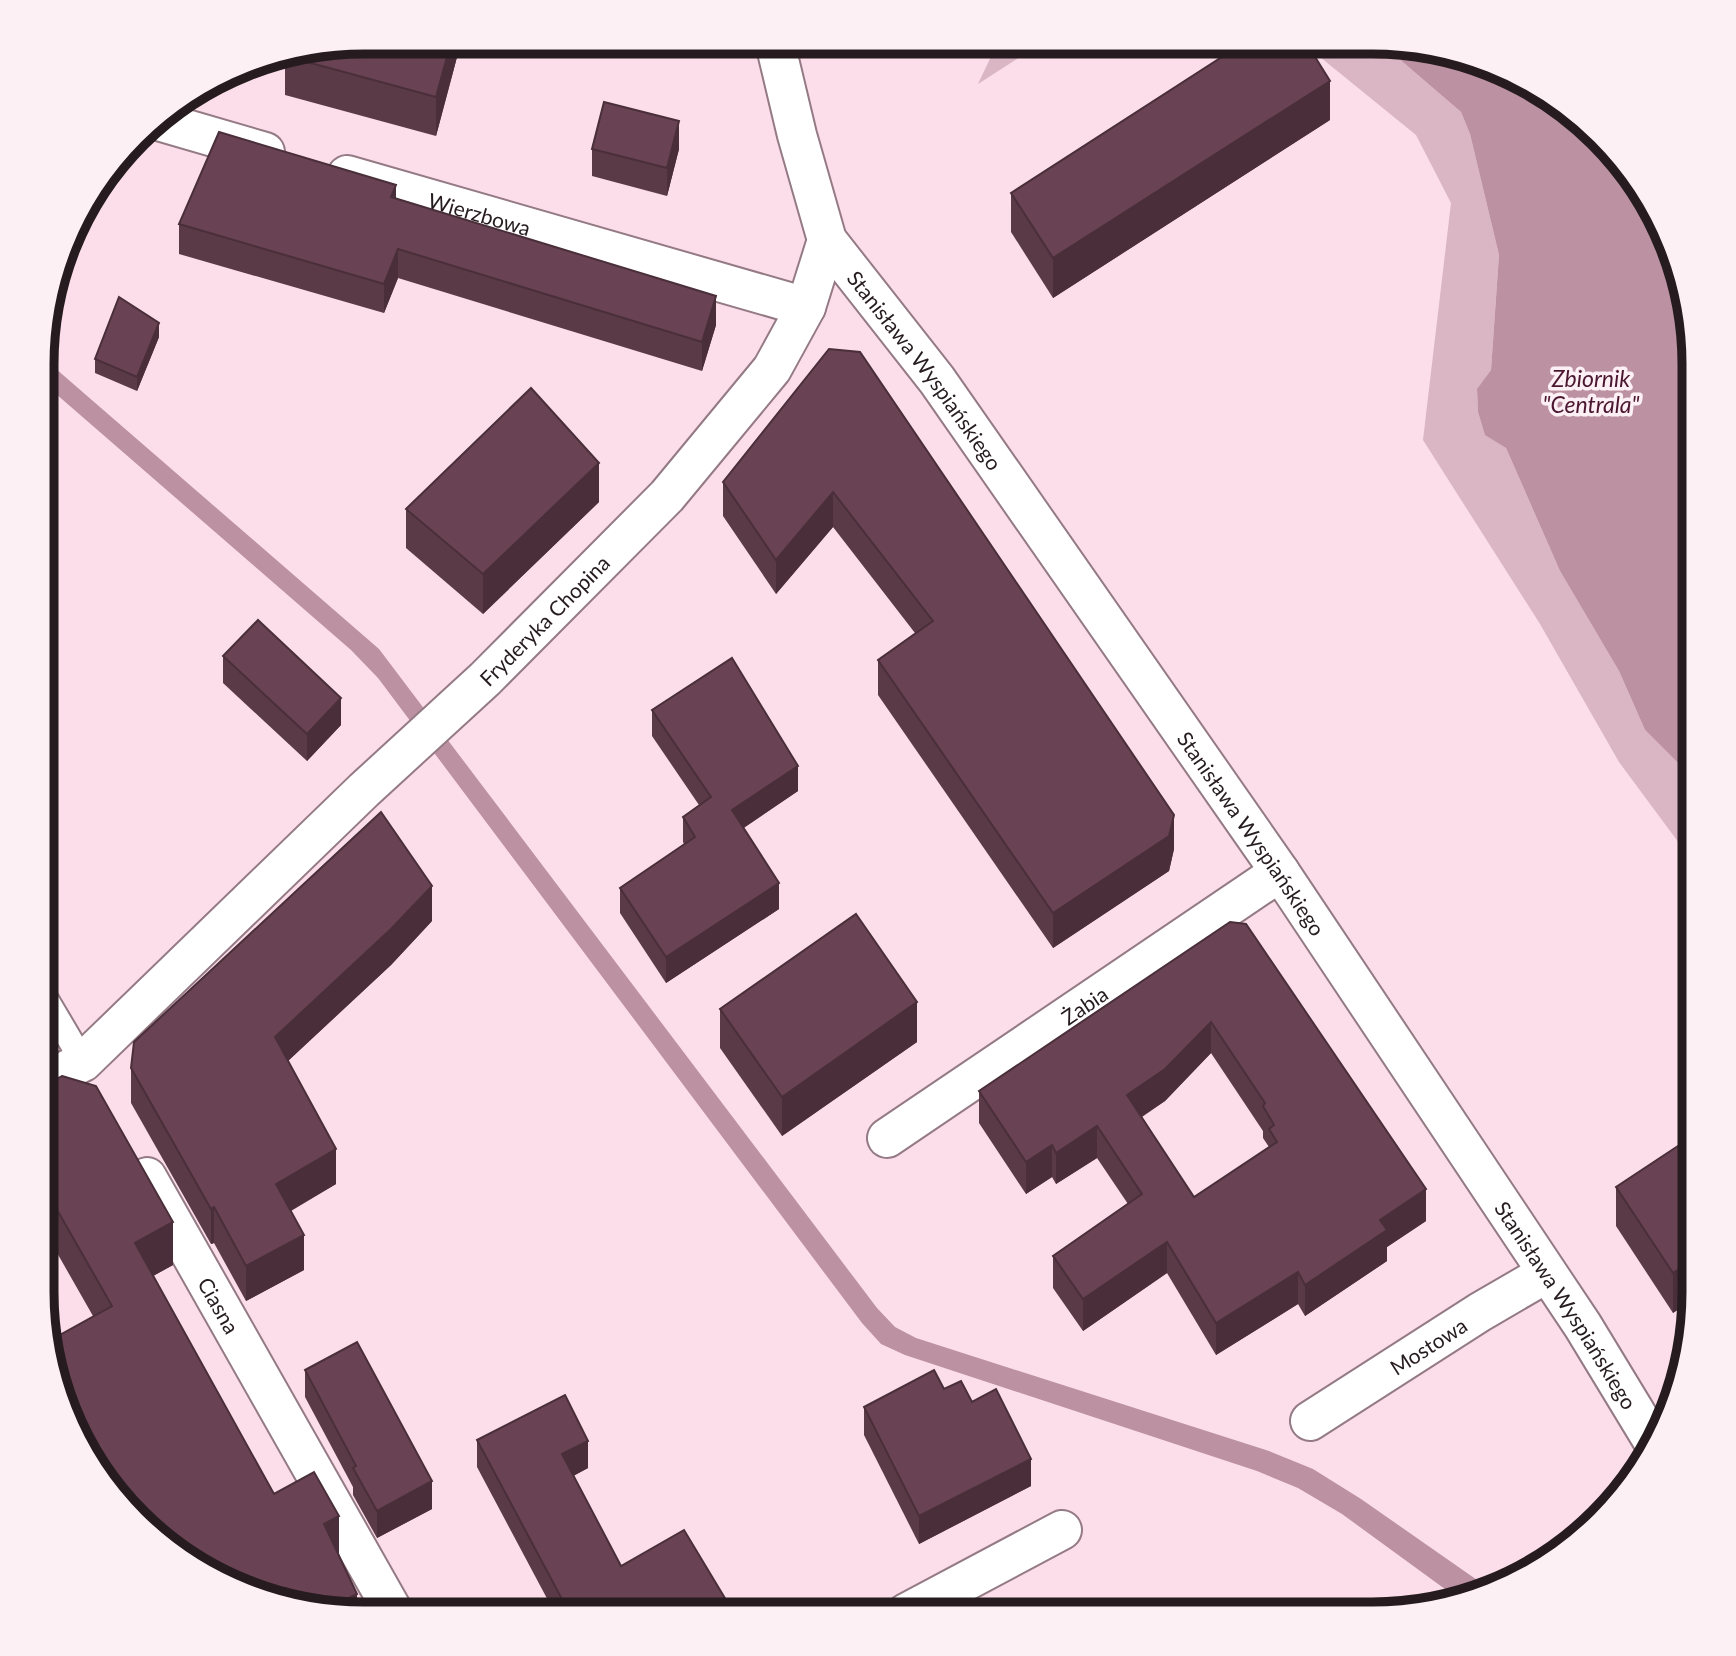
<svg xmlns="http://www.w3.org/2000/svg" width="1736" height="1656" font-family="Lato,sans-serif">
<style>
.green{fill:#dab6c4}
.water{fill:#bc91a2}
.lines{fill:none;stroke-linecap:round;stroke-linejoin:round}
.service-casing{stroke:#947a84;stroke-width:28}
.minor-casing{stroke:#947a84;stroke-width:42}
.service{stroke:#fff;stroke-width:24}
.minor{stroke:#fff;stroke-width:38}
.wall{fill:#5a3a47;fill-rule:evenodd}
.shaded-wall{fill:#4a2f3a}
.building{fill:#694353;stroke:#4a2f3a;stroke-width:2;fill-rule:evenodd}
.labels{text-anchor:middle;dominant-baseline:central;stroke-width:7;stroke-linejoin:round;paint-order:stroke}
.street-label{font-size:21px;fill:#261c20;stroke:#fcf0f5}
.water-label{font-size:23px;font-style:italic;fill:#4b1630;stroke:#fcf0f5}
.rim{fill:none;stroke:#261c20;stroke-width:9}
</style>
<rect width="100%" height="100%" fill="#fbdee9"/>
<g class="green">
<path d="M 997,44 L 1040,44 L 978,84 Z"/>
<path d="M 1304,44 L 1383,45 L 1461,112 L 1470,134 L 1499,255 L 1491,370 L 1477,390 L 1478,412 L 1485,434 L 1506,448 L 1560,571 L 1619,671 L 1645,730 L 1682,767 L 1693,770 L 1693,862 L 1619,762 L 1540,624 L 1423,440 L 1451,203 L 1416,135 Z"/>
</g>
<g class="water">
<path d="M 1383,45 L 1414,45 L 1533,85 L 1627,168 L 1670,241 L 1693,343 L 1693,770 L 1682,767 L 1645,730 L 1619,671 L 1560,571 L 1506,448 L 1485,435 L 1478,412 L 1477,389 L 1491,370 L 1499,255 L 1470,134 L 1461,112 Z"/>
<path d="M 48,362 L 379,649 L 877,1308 L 895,1327 L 916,1338 L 1269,1451 L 1313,1469 L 1361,1499 L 1490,1589 L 1476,1597 L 1460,1600 L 1342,1514 L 1298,1488 L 1257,1471 L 905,1355 L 881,1344 L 862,1323 L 378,678 L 351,650 L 48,387 Z"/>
</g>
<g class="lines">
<defs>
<path id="service" d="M 44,996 L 83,1062"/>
<g id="minor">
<path d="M 155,120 L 265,152"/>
<path id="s1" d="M 347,175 L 806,307"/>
<path id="s2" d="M 827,240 L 937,380 L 1280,872 L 1583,1326 L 1654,1443"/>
<path id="s3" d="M 44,1081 L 83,1062 L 364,790 L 485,679 L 667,496 L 772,369 L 806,307 L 827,240 L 797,135 L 775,43"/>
<path id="s4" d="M 887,1138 L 1280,872"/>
<path id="s5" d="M 147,1177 L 394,1613"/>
<path id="s6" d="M 1310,1421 L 1480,1312 L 1547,1273"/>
<path d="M 906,1613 L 1062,1530"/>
</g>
</defs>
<use href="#service" class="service-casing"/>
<use href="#minor" class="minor-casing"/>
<use href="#service" class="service"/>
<use href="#minor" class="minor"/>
</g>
<g class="wall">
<path d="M 461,42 L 436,136 L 285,95 L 285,55 Z"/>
<path d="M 1330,120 L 1053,298 L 1011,232 L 1011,193 Z"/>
<path d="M 592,149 L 679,149 L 667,196 L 592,176 Z"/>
<path d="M 396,198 L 716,325 L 702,371 L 398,278 L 384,313 L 179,254 L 179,224 Z"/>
<path d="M 159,337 L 137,391 L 95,373 L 95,359 Z"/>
<path d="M 829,349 L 1174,849 L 1169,871 L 1053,948 L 878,695 L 878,660 L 915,633 L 833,527 L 776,594 L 723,516 L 723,482 Z"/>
<path d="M 599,502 L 483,614 L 406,548 L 406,509 Z"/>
<path d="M 223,656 L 341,725 L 307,761 L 223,683 Z"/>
<path d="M 652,710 L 798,791 L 743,828 L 779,909 L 666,983 L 620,913 L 620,888 L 684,844 L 683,842 L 683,817 L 699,805 L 652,736 Z"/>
<path d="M 432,921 L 391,965 L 288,1061 L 336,1184 L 291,1211 L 304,1270 L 246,1301 L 214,1243 L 211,1244 L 131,1103 L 131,1068 Z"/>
<path d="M 1230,922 L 1426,1221 L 1387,1247 L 1387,1261 L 1305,1316 L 1298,1304 L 1216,1355 L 1167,1273 L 1083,1331 L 1053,1288 L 1053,1256 L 1128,1204 L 1097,1158 L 1056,1184 L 1052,1177 L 1026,1194 L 979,1123 L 979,1091 ZM 1211,1053 L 1263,1131 L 1263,1138 L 1269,1147 L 1194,1197 L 1142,1117 L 1165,1101 Z"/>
<path d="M 720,1009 L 917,1042 L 782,1136 L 720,1048 Z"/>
<path d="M 44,1086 L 173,1265 L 153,1276 L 274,1494 L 339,1554 L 357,1613 L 343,1613 L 221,1581 L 93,1316 L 44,1230 Z"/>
<path d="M 1693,1136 L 1693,1299 L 1673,1313 L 1616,1226 L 1616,1187 Z"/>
<path d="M 305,1370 L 432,1509 L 377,1538 L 353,1495 L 353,1487 L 305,1397 Z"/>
<path d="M 944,1389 L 972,1402 L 1031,1486 L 919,1544 L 864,1435 L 864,1407 Z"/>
<path d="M 477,1440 L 588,1468 L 573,1476 L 621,1566 L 729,1613 L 545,1613 L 545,1609 L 551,1606 L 477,1467 Z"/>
</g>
<g class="shaded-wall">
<path d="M 451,42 L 461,42 L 436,136 L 436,97 Z"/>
<path d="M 1330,81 L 1330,120 L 1053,298 L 1053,258 Z"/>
<path d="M 679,121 L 679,149 L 667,196 L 667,168 Z"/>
<path d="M 396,185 L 396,214 L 391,197 Z"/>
<path d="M 398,249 L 398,278 L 384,313 L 384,284 Z"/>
<path d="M 716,296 L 716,325 L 702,371 L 702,342 Z"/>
<path d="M 159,323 L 159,337 L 137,391 L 137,377 Z"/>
<path d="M 599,463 L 599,502 L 483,614 L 483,574 Z"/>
<path d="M 833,492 L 833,527 L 776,594 L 776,560 Z"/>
<path d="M 341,698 L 341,725 L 307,761 L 307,734 Z"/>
<path d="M 798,766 L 798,791 L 732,836 L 732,810 Z"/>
<path d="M 1174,815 L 1174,849 L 1169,871 L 1053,948 L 1053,913 Z"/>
<path d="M 779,883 L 779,909 L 666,983 L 666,957 Z"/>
<path d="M 432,886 L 432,921 L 391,965 L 275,1073 L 275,1037 Z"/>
<path d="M 917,1002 L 917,1042 L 782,1136 L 782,1097 Z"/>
<path d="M 1211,1022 L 1211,1053 L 1165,1101 L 1127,1126 L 1127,1095 Z"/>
<path d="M 1097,1126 L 1097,1158 L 1056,1184 L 1056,1153 Z"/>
<path d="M 1052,1145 L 1052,1177 L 1026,1194 L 1026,1162 Z"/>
<path d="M 336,1149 L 336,1184 L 276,1219 L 276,1184 Z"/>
<path d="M 43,1187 L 44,1187 L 44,1230 L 43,1231 Z"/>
<path d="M 1426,1189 L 1426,1221 L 1387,1247 L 1387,1261 L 1305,1316 L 1305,1285 L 1380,1220 Z"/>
<path d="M 214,1207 L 214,1243 L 211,1244 L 211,1209 Z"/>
<path d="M 173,1222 L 173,1265 L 135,1286 L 135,1243 Z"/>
<path d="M 304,1235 L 304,1270 L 246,1301 L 246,1266 Z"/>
<path d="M 1167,1242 L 1167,1273 L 1083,1331 L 1083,1299 Z"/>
<path d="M 1693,1260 L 1693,1299 L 1673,1313 L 1673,1273 Z"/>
<path d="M 1298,1272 L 1298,1304 L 1216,1355 L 1216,1323 Z"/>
<path d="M 588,1441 L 588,1468 L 562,1482 L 562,1454 Z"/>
<path d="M 1031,1459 L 1031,1486 L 919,1544 L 919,1516 Z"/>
<path d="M 432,1481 L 432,1509 L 377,1538 L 377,1511 Z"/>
<path d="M 339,1516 L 339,1559 L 324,1524 Z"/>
<path d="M 286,1588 L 286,1598 L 273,1594 Z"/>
<path d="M 357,1594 L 357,1613 L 343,1613 L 327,1609 Z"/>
<path d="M 729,1605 L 729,1613 L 715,1613 Z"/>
</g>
<g class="building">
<path d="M 364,42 L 451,42 L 436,97 L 285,56 Z"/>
<path d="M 1242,44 L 1307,44 L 1330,81 L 1053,258 L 1011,193 Z"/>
<path d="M 604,102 L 679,121 L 667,168 L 592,149 Z"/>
<path d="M 219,132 L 396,185 L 391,197 L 716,296 L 702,342 L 398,249 L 384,284 L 179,224 Z"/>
<path d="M 119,297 L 159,323 L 137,377 L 95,359 Z"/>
<path d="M 829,349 L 860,352 L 1174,815 L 1169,836 L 1053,913 L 878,660 L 933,621 L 833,492 L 776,560 L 723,482 Z"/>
<path d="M 531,388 L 599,463 L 483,574 L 406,509 Z"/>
<path d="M 258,620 L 341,698 L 307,734 L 223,656 Z"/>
<path d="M 732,658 L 798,766 L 732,810 L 779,883 L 666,957 L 620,888 L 695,837 L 683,817 L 711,797 L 652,710 Z"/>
<path d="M 381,812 L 432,886 L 391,929 L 275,1037 L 336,1149 L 276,1184 L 304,1235 L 246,1266 L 214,1207 L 211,1209 L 131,1068 L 134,1042 Z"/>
<path d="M 856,914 L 917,1002 L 782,1097 L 720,1009 Z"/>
<path d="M 1230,922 L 1246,924 L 1426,1189 L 1380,1220 L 1387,1230 L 1305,1285 L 1298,1272 L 1216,1323 L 1167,1242 L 1083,1299 L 1053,1256 L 1142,1194 L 1097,1126 L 1056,1153 L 1052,1145 L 1026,1162 L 979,1091 ZM 1211,1022 L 1265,1103 L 1263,1106 L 1274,1125 L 1269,1129 L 1277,1142 L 1194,1197 L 1127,1095 L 1165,1069 Z"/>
<path d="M 62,1076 L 96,1086 L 173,1222 L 135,1243 L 274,1494 L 314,1472 L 339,1516 L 324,1524 L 357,1594 L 327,1609 L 293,1600 L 286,1588 L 273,1594 L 221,1581 L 109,1488 L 66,1415 L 49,1341 L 112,1306 L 44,1187 L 43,1187 L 44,1086 Z"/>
<path d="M 1693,1136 L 1693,1260 L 1673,1273 L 1616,1187 Z"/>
<path d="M 357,1342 L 432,1481 L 377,1511 L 353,1468 L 356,1466 L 305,1370 Z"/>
<path d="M 934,1370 L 944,1389 L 961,1381 L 972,1402 L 996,1389 L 1031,1459 L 919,1516 L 864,1407 Z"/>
<path d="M 565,1395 L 588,1441 L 562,1454 L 621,1566 L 684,1530 L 729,1605 L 715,1613 L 548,1613 L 545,1609 L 562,1599 L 477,1440 Z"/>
</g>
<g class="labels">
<g class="street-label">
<text stroke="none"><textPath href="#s1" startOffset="138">Wierzbowa</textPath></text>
<text stroke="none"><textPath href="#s2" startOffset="163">Stanisława Wyspiańskiego</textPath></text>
<text stroke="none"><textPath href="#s3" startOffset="682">Fryderyka Chopina</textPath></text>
<text stroke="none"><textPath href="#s2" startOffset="730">Stanisława Wyspiańskiego</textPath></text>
<text stroke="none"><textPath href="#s4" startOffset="238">Żabia</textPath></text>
<text stroke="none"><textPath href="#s5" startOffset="147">Ciasna</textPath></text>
<text stroke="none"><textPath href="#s2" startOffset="1297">Stanisława Wyspiańskiego</textPath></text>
<text stroke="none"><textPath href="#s6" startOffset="140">Mostowa</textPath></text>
</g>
<g class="water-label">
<text x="1591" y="378">Zbiornik<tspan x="1591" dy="26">"Centrala"</tspan></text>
</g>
</g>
<path d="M0 0H1736V1656H0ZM364 54H1372A310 310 0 0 1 1682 364V1292A310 310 0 0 1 1372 1602H364A310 310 0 0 1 54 1292V364A310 310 0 0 1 364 54Z" fill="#fcf0f5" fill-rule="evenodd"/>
<path class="rim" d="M364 54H1372A310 310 0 0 1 1682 364V1292A310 310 0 0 1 1372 1602H364A310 310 0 0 1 54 1292V364A310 310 0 0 1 364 54Z"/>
</svg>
